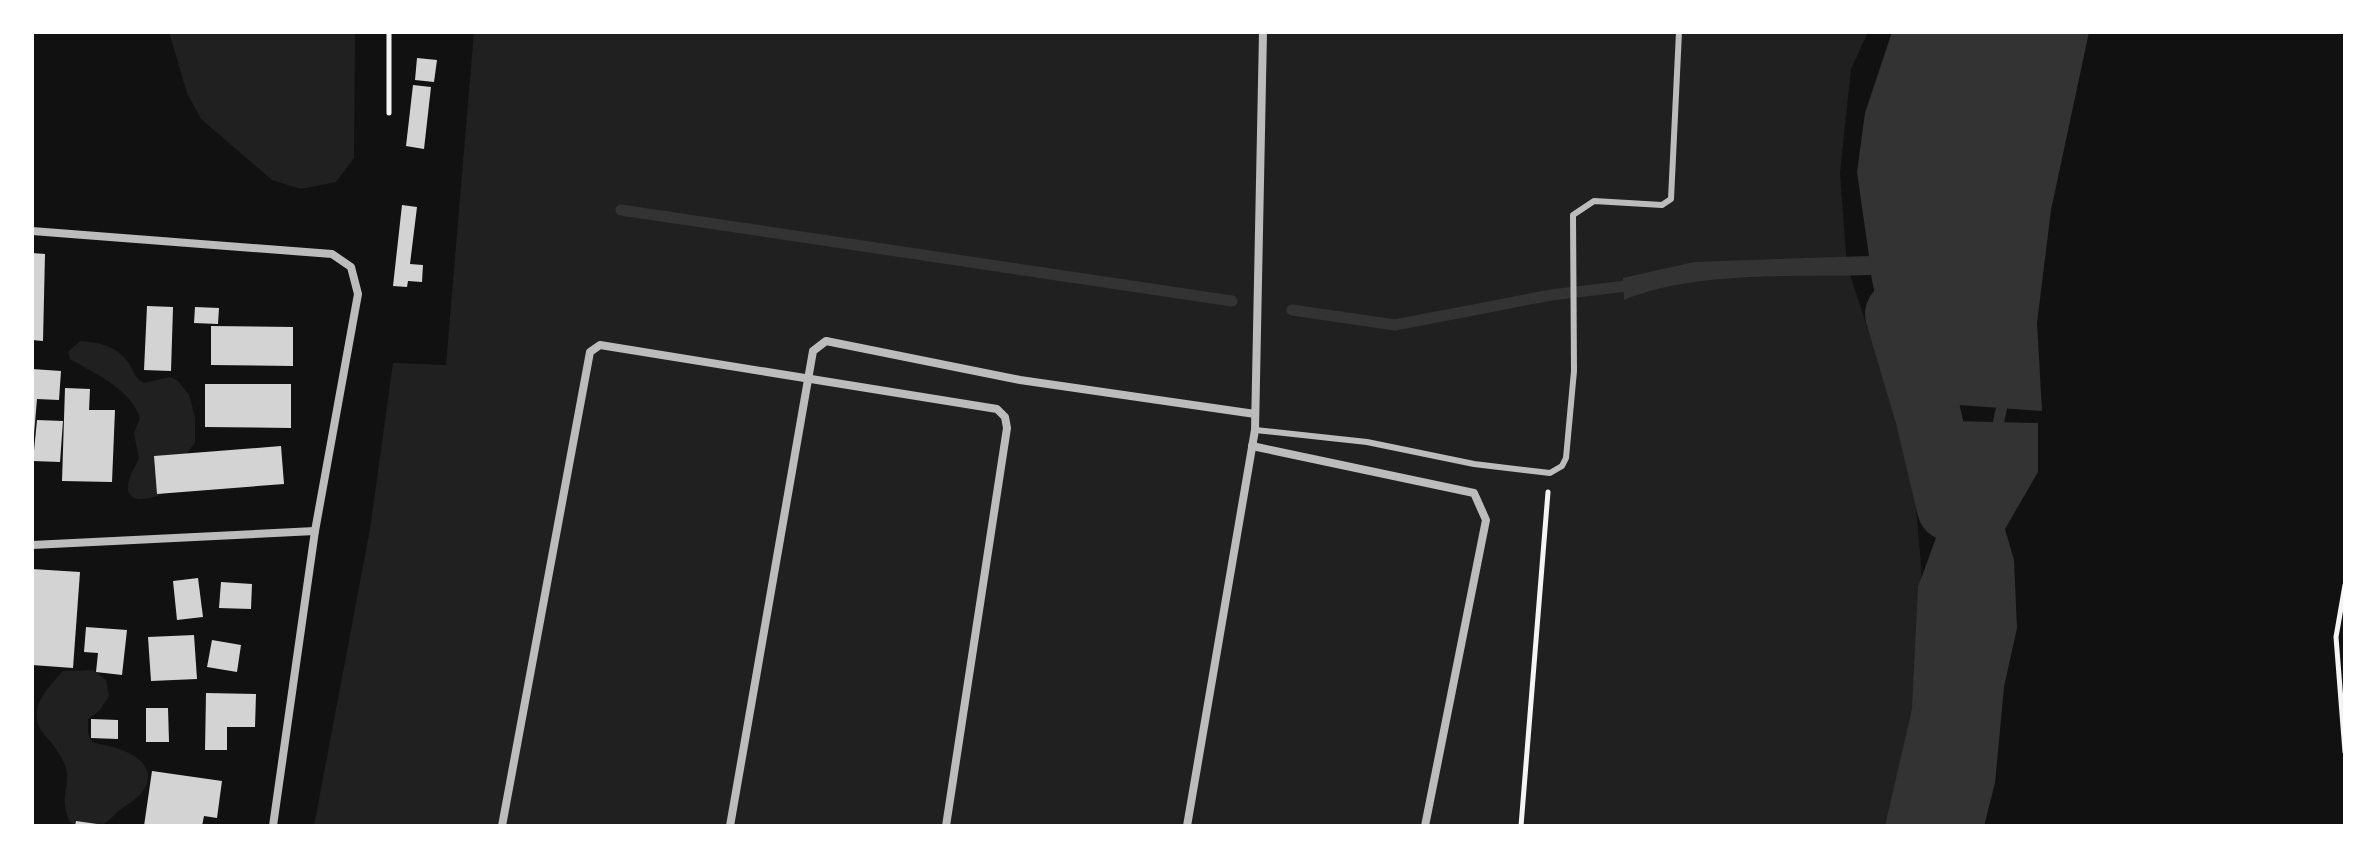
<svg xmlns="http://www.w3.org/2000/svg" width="2377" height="858" font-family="Inter,sans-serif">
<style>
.green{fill:#202020}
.water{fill:#333}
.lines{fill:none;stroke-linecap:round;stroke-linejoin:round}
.stream{stroke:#333;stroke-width:11}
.river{stroke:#333;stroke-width:66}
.building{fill:#d3d3d3}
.path{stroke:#f5f5f5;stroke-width:5}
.service{stroke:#bcbcbc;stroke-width:6}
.minor{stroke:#bcbcbc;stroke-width:8}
</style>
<rect width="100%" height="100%" fill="#111"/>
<g class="green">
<path d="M 169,32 L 355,32 L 354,158 L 336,182 L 301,189 L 272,180 L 201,119 L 187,93 Z"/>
<path d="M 474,32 L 1868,32 L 1851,69 L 1840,173 L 1847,266 L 1881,369 L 1914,485 L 1921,565 L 1923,656 L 1902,826 L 314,826 L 370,529 L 393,363 L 446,365 Z"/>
<path d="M 80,341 C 98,342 117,346 128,362 C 134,371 134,378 144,383 L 170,377 L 178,381 L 189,395 L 195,417 L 195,443 L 185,455 L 177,487 C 141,507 111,505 139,459 L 134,433 L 140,418 C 130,388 95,374 70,359 L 68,352 Z"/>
<path d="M 93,670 L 106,680 L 109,696 L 100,710 L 88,719 L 88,734 L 92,742 C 101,745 113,746 122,750 C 158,764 155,789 124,807 C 116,811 109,823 100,826 C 92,829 78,826 70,822 C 58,795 71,789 66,768 C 64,760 58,753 54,746 C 50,740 41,733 39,726 C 30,704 50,686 63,671 Z"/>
</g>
<g class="water">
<path d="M 1892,32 L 2089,32 L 2051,210 L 2037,323 L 2042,411 L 1945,404 L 1904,397 L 1875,295 L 1871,275 C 1796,277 1694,271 1624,300 L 1623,278 L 1694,262 L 1869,256 L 1857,172 L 1865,113 Z"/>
<path d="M 1917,420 L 2038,423 L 2038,472 L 2005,529 L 2014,560 L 2017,628 L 2004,687 L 1995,783 L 1984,826 L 1885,826 L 1912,709 L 1918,587 L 1937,535 Z"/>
</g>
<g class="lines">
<g class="stream">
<path d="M 621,210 L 1232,301"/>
<path d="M 1292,310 L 1395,325 L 1551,295 L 1635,285"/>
<path d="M 1996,434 L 2004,396"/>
</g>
<path class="river" d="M 1898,314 L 1928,415 L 1950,508"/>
</g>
<g class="building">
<path d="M 417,58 L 437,60 L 434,82 L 415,80 Z"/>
<path d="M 413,85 L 431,87 L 424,149 L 406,146 Z"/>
<path d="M 402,205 L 417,207 L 410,264 L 423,265 L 422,282 L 408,281 L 407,287 L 393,286 Z"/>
<path d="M 32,253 L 45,254 L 43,341 L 32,340 Z"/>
<path d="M 147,306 L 173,307 L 171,371 L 144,370 Z"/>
<path d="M 195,307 L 219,308 L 218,324 L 194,323 Z"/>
<path d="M 211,326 L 293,327 L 293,366 L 211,365 Z"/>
<path d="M 32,369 L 61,371 L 59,400 L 37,399 L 34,434 L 32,434 Z"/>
<path d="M 205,384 L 291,384 L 291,428 L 205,427 Z"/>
<path d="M 65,388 L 90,389 L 89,410 L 115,410 L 112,482 L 62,481 Z"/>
<path d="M 37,420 L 63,421 L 60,462 L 33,461 Z"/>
<path d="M 281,446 L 284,484 L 157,494 L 154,456 Z"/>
<path d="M 32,569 L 80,572 L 73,668 L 32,665 Z"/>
<path d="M 198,578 L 203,617 L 177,620 L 173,581 Z"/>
<path d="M 221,582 L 252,584 L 251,609 L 219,608 Z"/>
<path d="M 86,627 L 127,630 L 122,675 L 96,672 L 98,653 L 84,652 Z"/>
<path d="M 194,635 L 197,679 L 151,681 L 148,637 Z"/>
<path d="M 212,640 L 241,645 L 237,672 L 207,667 Z"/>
<path d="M 206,693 L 256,694 L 255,727 L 227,727 L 227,750 L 205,750 Z"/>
<path d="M 146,708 L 168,708 L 169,742 L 146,742 Z"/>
<path d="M 91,719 L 118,720 L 118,739 L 91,738 Z"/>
<path d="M 152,771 L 222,781 L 217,818 L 204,816 L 202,826 L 144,826 Z"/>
<path d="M 76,821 L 97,824 L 96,826 L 75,826 Z"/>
</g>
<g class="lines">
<g class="path">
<path d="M 389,32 L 389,113"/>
<path d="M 2345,585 L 2336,637 L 2345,752"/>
<path d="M 1521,826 L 1548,492"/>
</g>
<path class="service" d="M 1255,430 L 1367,442 L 1474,464 L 1550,473 L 1562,466 L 1566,458 L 1574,371 L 1573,215 L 1594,201 L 1662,205 L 1671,199 L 1679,32"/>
<g class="minor">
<path d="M 32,231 L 332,254 L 351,267 L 358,294 L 315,531 L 273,826"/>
<path d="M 1252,446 L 1474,493 L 1486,520 L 1425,826"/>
<path d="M 32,545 L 315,531"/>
<path d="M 502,826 L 590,352 L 600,345 L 997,409 L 1005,417 L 1007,428 L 946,826"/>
<path d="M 730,826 L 813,351 L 826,341 L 1020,380 L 1255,414"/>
<path d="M 1187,826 L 1255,430 L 1263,32"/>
</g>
</g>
<rect width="2377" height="858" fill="none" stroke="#ffffff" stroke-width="68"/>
</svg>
